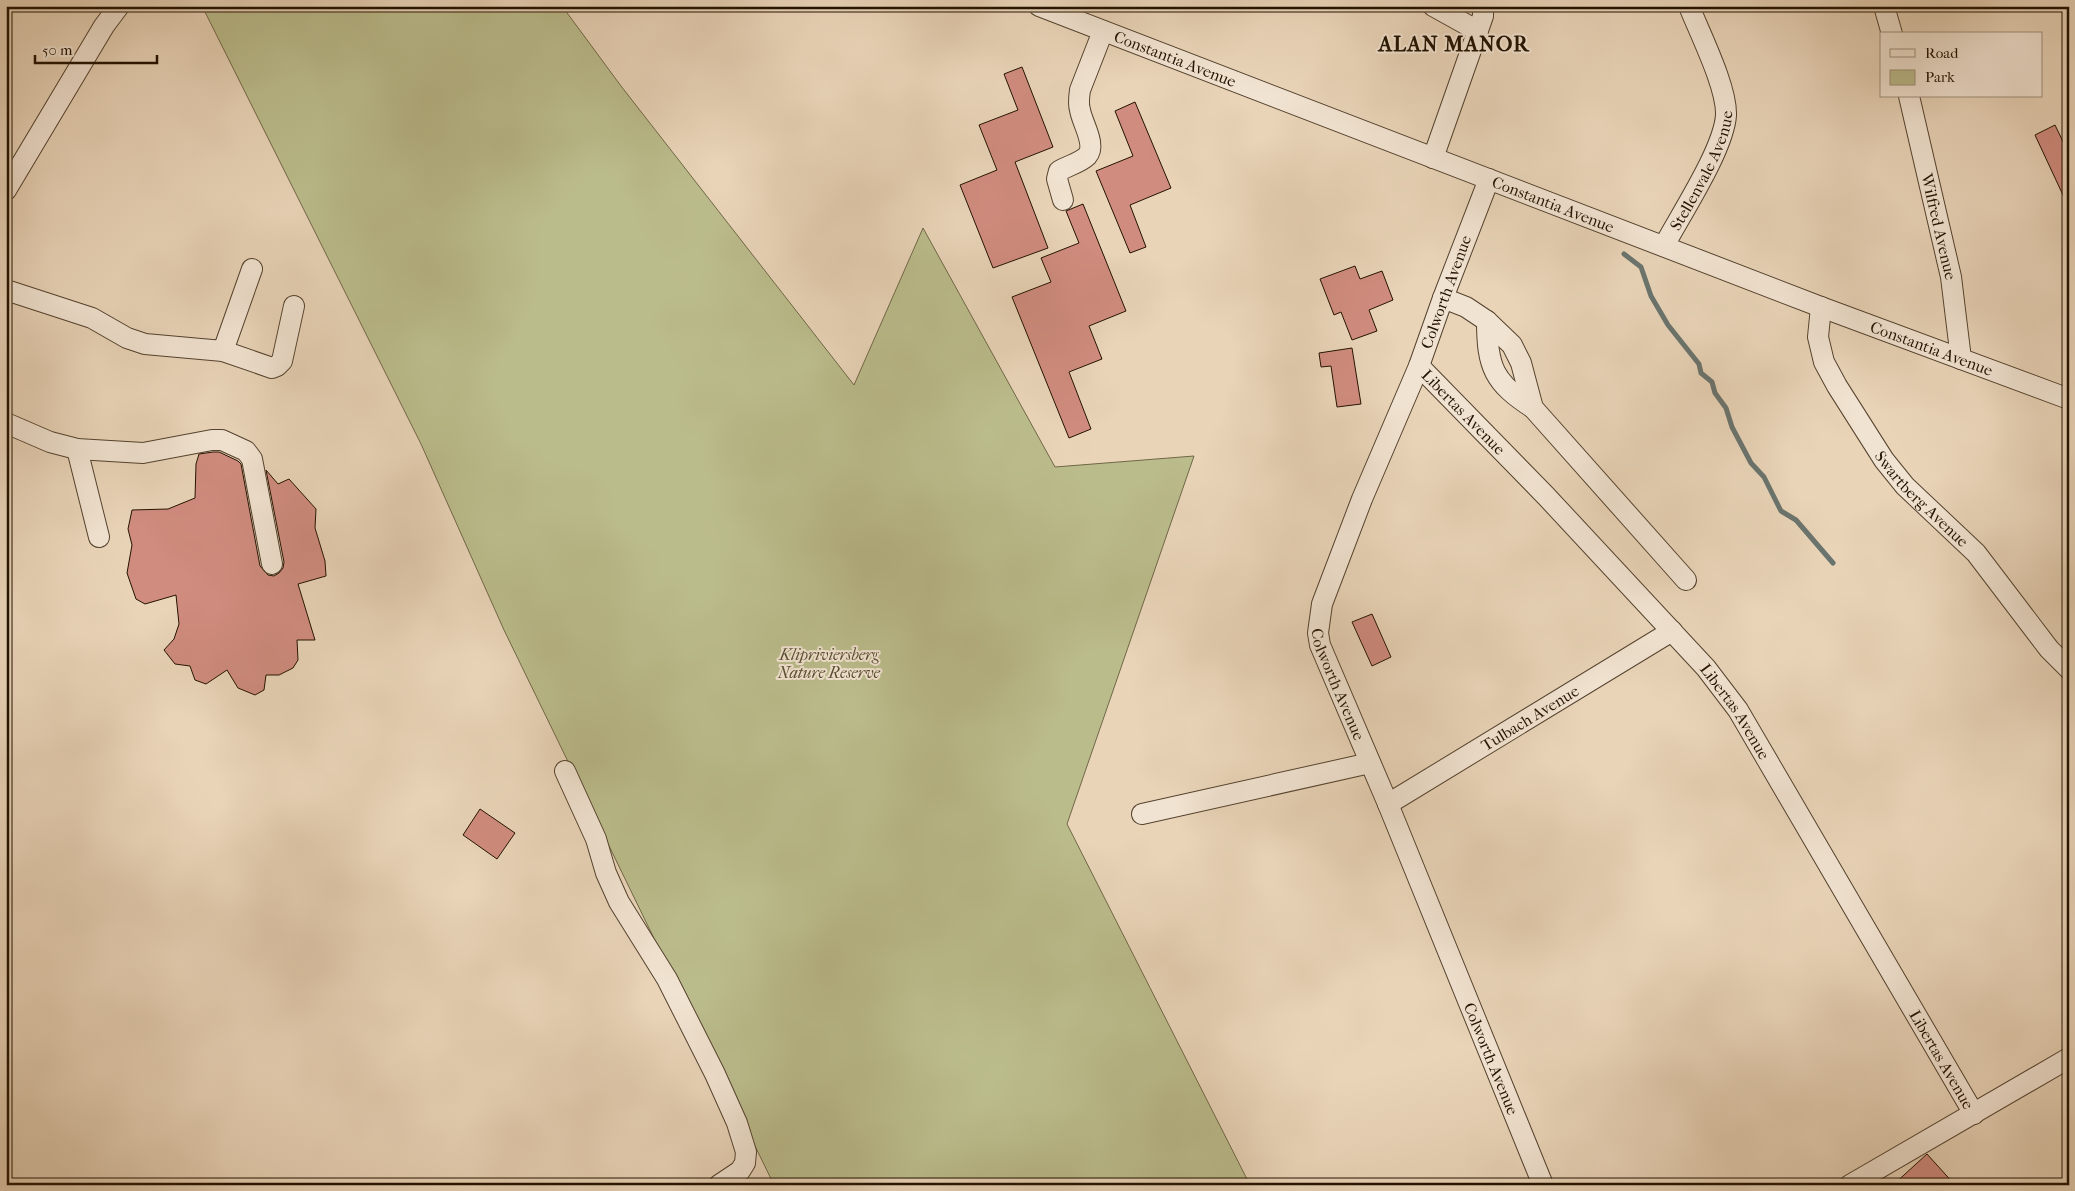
<svg xmlns="http://www.w3.org/2000/svg" width="2075" height="1191" font-family="'IM FELL French Canon',serif">
<style>
.green{fill:#bbbc8c;stroke:#6f6746}
.lines{fill:none;stroke-linecap:round;stroke-linejoin:round}
.stream{stroke:#6a746e;stroke-width:5}
.building{fill:#d08c7f;stroke:#231200}
.minor-casing{stroke:#54422e;stroke-width:22}
.minor{stroke:#f1e3d1;stroke-width:20}
.labels{text-anchor:middle;dominant-baseline:central;stroke-width:4;stroke-linejoin:round;paint-order:stroke}
.street-label{font-size:16px;fill:#231200;stroke:#f1e3d1}
.park-label{font-size:16px;font-style:italic;fill:#584e31;stroke:#f1e3d1}
.district-label{font-size:21px;font-weight:bold;letter-spacing:1px;fill:#231200;stroke:#f1e3d1}
</style>
<rect width="100%" height="100%" fill="#e9d4b8"/>
<filter id="stains"><feTurbulence type="fractalNoise" baseFrequency=".004" numOctaves="4"/><feColorMatrix values="0 0 0 0 .2 0 0 0 0 .09 0 0 0 0 .02 0 0 0 .5 -.17"/></filter>
<radialGradient id="worn" r=".72"><stop offset=".6" stop-color="#630" stop-opacity="0"/><stop offset="1" stop-color="#630" stop-opacity=".3"/></radialGradient>
<path class="green" d="M 202,6 L 562,6 L 621,86 L 854,385 L 923,228 L 1055,467 L 1194,456 L 1067,824 L 1250,1185 L 774,1185 L 504,630 L 421,444 Z"/>
<g class="lines">
<path class="stream" d="M 1624,254 L 1641,267 L 1651,296 L 1668,325 L 1699,364 L 1701,373 L 1712,382 L 1715,393 L 1726,408 L 1732,427 L 1751,463 L 1764,477 L 1781,511 L 1796,520 L 1833,563"/>
</g>
<g class="building">
<path d="M 1022,67 L 1053,147 L 1015,162 L 1048,248 L 993,268 L 960,185 L 997,170 L 979,125 L 1018,110 L 1004,74 Z"/>
<path d="M 1135,102 L 1171,188 L 1130,205 L 1146,247 L 1130,253 L 1096,171 L 1133,156 L 1115,111 Z"/>
<path d="M 2055,125 L 2069,154 L 2069,208 L 2035,135 Z"/>
<path d="M 1083,204 L 1126,311 L 1089,326 L 1102,359 L 1069,372 L 1091,429 L 1069,438 L 1012,297 L 1051,282 L 1041,258 L 1079,243 L 1066,211 Z"/>
<path d="M 1355,266 L 1360,279 L 1382,271 L 1393,300 L 1369,310 L 1377,331 L 1352,340 L 1341,312 L 1334,315 L 1320,279 Z"/>
<path d="M 1352,348 L 1361,404 L 1337,407 L 1331,366 L 1321,367 L 1319,353 Z"/>
<path d="M 213,452 L 219,452 L 238,461 L 241,464 L 260,566 L 268,575 L 274,576 L 279,573 L 283,568 L 284,562 L 266,470 L 278,484 L 289,479 L 316,509 L 315,528 L 325,561 L 326,576 L 298,584 L 315,640 L 297,640 L 298,660 L 293,668 L 279,675 L 266,675 L 264,690 L 255,695 L 238,688 L 227,670 L 206,684 L 195,680 L 190,666 L 175,664 L 164,650 L 174,639 L 179,624 L 176,595 L 145,604 L 136,599 L 127,573 L 132,545 L 128,529 L 132,510 L 168,509 L 195,498 L 196,464 L 199,454 Z"/>
<path d="M 1372,614 L 1391,657 L 1372,666 L 1352,622 Z"/>
<path d="M 480,809 L 515,833 L 497,859 L 463,835 Z"/>
<path d="M 1927,1154 L 1955,1185 L 1893,1185 Z"/>
</g>
<g class="lines">
<defs>
<g id="minor">
<path id="s1" d="M 1039,6 L 1821,307 L 2069,399"/>
<path d="M 1433,6 L 1478,31"/>
<path d="M 1884,6 L 1892,34"/>
<path id="s2" d="M 1909,96 L 1951,277 L 1961,359"/>
<path d="M 1433,158 L 1483,16 L 1483,6"/>
<path id="s3" d="M 1489,179 L 1443,298 L 1419,366 L 1362,499 L 1322,604 L 1318,633 L 1320,645 L 1388,804 L 1543,1185"/>
<path d="M 6,190 L 104,26 L 119,6"/>
<path d="M 1063,200 L 1057,179 L 1059,171 C 1067,166 1080,163 1087,156 C 1097,145 1082,123 1080,110 C 1078,104 1079,97 1080,90 L 1103,31"/>
<path id="s4" d="M 1664,246 C 1681,214 1724,149 1726,115 C 1727,87 1700,34 1689,6"/>
<path d="M 6,290 L 92,318 L 127,338 L 145,344 L 223,351 L 272,368 L 277,366 L 282,361 L 294,306"/>
<path d="M 1443,298 L 1466,307 L 1487,321 L 1512,345 L 1521,363 L 1533,408 L 1686,580"/>
<path id="s5" d="M 1821,307 L 1818,337 L 1824,362 L 1837,386 L 1884,460 L 1905,486 L 1976,553 L 2049,649 L 2069,669"/>
<path d="M 1487,321 C 1487,367 1494,383 1533,408"/>
<path d="M 223,351 L 252,269"/>
<path id="s6" d="M 1419,366 L 1546,496 L 1706,668 L 1738,710 L 1752,734 L 1974,1114"/>
<path d="M 6,423 L 50,442 L 77,449 L 143,453 L 212,440 L 222,440 L 246,451 L 252,459 L 272,564"/>
<path d="M 77,449 L 99,537"/>
<path d="M 565,771 L 596,839 L 606,873 L 619,902 L 667,979 L 715,1074 L 737,1123 L 746,1152 L 745,1163 L 740,1171 L 719,1185"/>
<path id="s7" d="M 1388,804 L 1672,631"/>
<path d="M 1142,814 L 1370,763"/>
<path d="M 1850,1185 L 2069,1058"/>
</g>
</defs>
<use href="#minor" class="minor-casing"/>
<use href="#minor" class="minor"/>
</g>
<g class="labels">
<g class="street-label">
<text stroke="none"><textPath href="#s1" startOffset="146">Constantia Avenue</textPath></text>
<text stroke="none"><textPath href="#s4" startOffset="85">Stellenvale Avenue</textPath></text>
<text stroke="none"><textPath href="#s1" startOffset="551">Constantia Avenue</textPath></text>
<text stroke="none"><textPath href="#s2" startOffset="134">Wilfred Avenue</textPath></text>
<text transform="translate(1446 292) rotate(-70)">Colworth Avenue</text>
<text stroke="none"><textPath href="#s1" startOffset="956">Constantia Avenue</textPath></text>
<text stroke="none"><textPath href="#s6" startOffset="64">Libertas Avenue</textPath></text>
<text stroke="none"><textPath href="#s5" startOffset="225">Swartberg Avenue</textPath></text>
<text stroke="none"><textPath href="#s3" startOffset="541">Colworth Avenue</textPath></text>
<text stroke="none"><textPath href="#s6" startOffset="469">Libertas Avenue</textPath></text>
<text stroke="none"><textPath href="#s7" startOffset="166">Tulbach Avenue</textPath></text>
<text stroke="none"><textPath href="#s3" startOffset="946">Colworth Avenue</textPath></text>
<text stroke="none"><textPath href="#s6" startOffset="874">Libertas Avenue</textPath></text>
</g>
<g class="park-label">
<text x="829" y="654">Klipriviersberg<tspan x="829" dy="18">Nature Reserve</tspan></text>
</g>
<g class="district-label">
<text x="1454" y="44">ALAN MANOR</text>
</g>
</g>
<rect width="2075" height="1191" fill="none" stroke="#e9d4b8" stroke-width="25"/>
<rect x="8" y="8" width="2060" height="1176" fill="none" stroke="#231200" stroke-width="2.5"/>
<rect x="12" y="12" width="2050" height="1166" fill="none" stroke="#231200"/>
<rect x="1880" y="32" width="162" height="65" fill="#f1e3d1" stroke="#9f8f7d"/>
<rect x="1890" y="49" width="25" height="8" fill="#f1e3d1" stroke="#9f8f7d"/>
<text x="1925" y="58" font-size="15" fill="#231200">Road</text>
<rect x="1890" y="70" width="25" height="15" fill="#bbbc8c" stroke="#9f8f7d"/>
<text x="1925" y="82" font-size="15" fill="#231200">Park</text>
<path d="M35 55v8h122v-8" fill="none" stroke="#231200" stroke-width="2.5"/>
<text x="42" y="55" font-size="15" fill="#231200" stroke="#f1e3d1" stroke-width="4" paint-order="stroke">50 m</text>
<rect width="100%" height="100%" filter="url(#stains)"/>
<rect width="100%" height="100%" fill="url(#worn)"/>
</svg>
